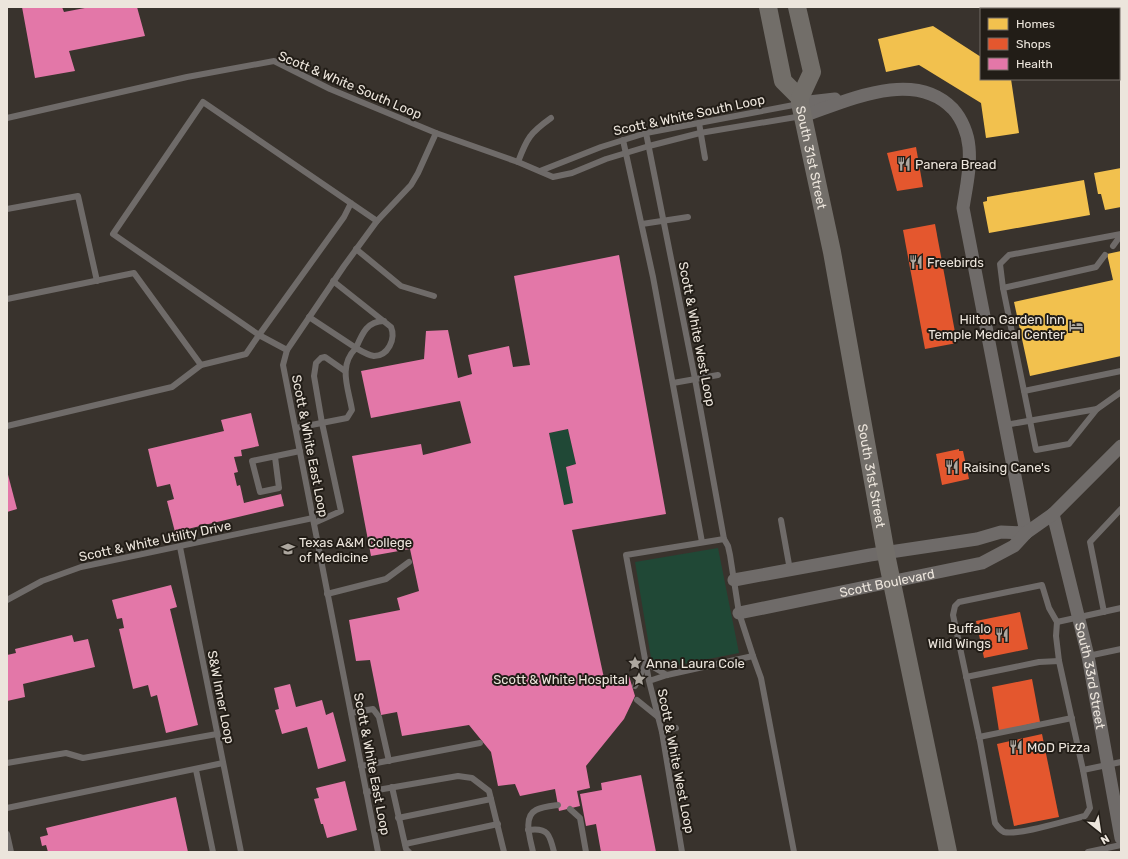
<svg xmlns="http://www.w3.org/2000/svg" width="1128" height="859" font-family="Rubik,sans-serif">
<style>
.green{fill:#204836}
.homes{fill:#f2c14e}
.shops{fill:#e4572e}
.health{fill:#e377a8;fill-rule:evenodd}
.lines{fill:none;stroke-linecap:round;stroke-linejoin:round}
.service{stroke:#6f6b69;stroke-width:6}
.minor{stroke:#6f6b69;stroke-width:13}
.secondary{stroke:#726e69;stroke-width:18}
.labels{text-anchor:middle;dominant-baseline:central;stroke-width:4;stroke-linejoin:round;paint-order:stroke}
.street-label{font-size:13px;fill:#ece5dc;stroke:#221d17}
.poi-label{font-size:13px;fill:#ece5dc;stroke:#221d17;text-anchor:start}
</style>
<rect width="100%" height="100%" fill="#39332d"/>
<g class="green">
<path d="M 568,429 L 576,464 L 566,467 L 573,503 L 564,505 L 549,433 Z"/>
<path d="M 718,548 L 739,653 L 653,670 L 635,562 Z"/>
</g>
<g class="homes">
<path d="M 1036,7 L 1055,7 L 1051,9 L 1037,9 Z"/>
<path d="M 1105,7 L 1121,7 L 1121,81 L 1119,75 L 1119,9 L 1105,9 Z"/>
<path d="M 933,26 L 981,57 L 981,79 L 1011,79 L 1019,133 L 986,138 L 981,103 L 919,65 L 886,72 L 878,39 Z"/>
<path d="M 1121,168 L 1121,207 L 1105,210 L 1101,194 L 1098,194 L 1094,173 Z"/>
<path d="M 1084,180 L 1090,215 L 989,233 L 983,202 L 987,201 L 987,197 Z"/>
<path d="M 1121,251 L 1121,356 L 1030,376 L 1014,302 L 1113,280 L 1107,254 Z"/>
</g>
<g class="shops">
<path d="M 916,147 L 923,187 L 897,191 L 887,153 Z"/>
<path d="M 935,224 L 957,343 L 925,349 L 903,230 Z"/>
<path d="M 959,449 L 959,451 L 963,451 L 969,479 L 942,485 L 936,454 Z"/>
<path d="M 1020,612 L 1028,649 L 984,658 L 976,621 Z"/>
<path d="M 1032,679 L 1040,722 L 999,731 L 992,687 Z"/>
<path d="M 1042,734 L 1059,817 L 1014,826 L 997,744 Z"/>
</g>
<g class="health">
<path d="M 22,7 L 62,7 L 64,12 L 90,7 L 137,7 L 145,36 L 69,51 L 75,71 L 35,78 Z"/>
<path d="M 619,255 L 666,514 L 572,530 L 604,678 L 629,676 L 635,696 L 624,719 L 586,766 L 590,788 L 577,791 L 580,806 L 559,811 L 555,789 L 520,796 L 515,784 L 498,786 L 491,752 L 469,725 L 402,736 L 397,712 L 381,715 L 370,660 L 356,661 L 349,620 L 400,610 L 397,598 L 419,591 L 410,549 L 371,556 L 352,456 L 421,444 L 423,455 L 471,443 L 460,401 L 371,418 L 361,371 L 424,359 L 426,331 L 448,330 L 458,378 L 472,374 L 468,355 L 509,346 L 513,367 L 530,365 L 514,276 ZM 568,429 L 576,464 L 566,467 L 573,503 L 564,505 L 549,433 Z"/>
<path d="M 251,413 L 259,446 L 241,450 L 242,456 L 234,457 L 238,472 L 234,473 L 237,486 L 240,485 L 244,503 L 281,494 L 284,506 L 175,532 L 167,501 L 174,499 L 170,484 L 157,487 L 148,449 L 224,431 L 221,420 Z"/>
<path d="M 7,471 L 17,509 L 7,512 Z"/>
<path d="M 171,585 L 177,607 L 170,609 L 198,725 L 166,733 L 157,695 L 151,697 L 148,685 L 133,689 L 119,629 L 124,628 L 122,618 L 117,619 L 112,600 Z"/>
<path d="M 72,635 L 74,642 L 88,639 L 95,667 L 23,684 L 25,697 L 7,701 L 7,655 L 16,653 L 15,649 Z"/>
<path d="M 290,684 L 296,707 L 322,700 L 326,715 L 333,712 L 346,761 L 318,769 L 307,727 L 282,734 L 275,710 L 279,709 L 274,688 Z"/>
<path d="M 641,775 L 656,852 L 601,852 L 596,824 L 586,826 L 580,794 L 602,790 L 601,783 Z"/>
<path d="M 345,781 L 357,830 L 327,838 L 323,824 L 321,824 L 314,799 L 319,798 L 316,788 Z"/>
<path d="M 176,797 L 188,852 L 48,852 L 46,845 L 42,846 L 40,837 L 48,835 L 46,828 Z"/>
</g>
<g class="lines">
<g class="service">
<path d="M 7,118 L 187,77 L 274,61 L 330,89 L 436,133 L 518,162 L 553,177 L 572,173 L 606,159 L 649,146 L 700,133 L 802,116"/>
<path d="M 699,123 L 705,158"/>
<path d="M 646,133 L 695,379 L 724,539"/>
<path d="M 623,140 L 653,277 L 702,542"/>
<path d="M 518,162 C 527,138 530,133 551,118"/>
<path d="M 540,171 L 601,147 L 646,133 L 799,104"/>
<path d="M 351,203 L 344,217 L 259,335 L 113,234 L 203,102 C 261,142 319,181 377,221"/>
<path d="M 7,209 L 78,196 L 97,281"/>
<path d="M 642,224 L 688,217"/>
<path d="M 1121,234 L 1009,255 L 1000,264 L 1003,288 L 1036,450 L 1069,444 L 1097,409 L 1121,392"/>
<path d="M 1113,246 L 1121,235"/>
<path d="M 356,249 L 401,286 L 434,296"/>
<path d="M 1003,288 L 1096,267 L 1105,255"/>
<path d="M 7,299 L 134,273 L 201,365"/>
<path d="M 309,317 L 356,348 C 362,334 367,321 384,321"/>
<path d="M 673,383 L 718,375"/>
<path d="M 1024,391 L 1121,371"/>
<path d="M 1005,425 L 1097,409"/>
<path d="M 7,426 L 172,387 L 201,365 L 246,354 L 259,335 L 287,350"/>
<path d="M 296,428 L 347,418 L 352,410 C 348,387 338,366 356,348 C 361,351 367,355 374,356 C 388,356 396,339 391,327 L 333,281"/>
<path d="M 275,457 L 279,488 L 260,492 L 252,461 L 300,451"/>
<path d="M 781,520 L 790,570"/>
<path d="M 314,523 L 341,511 L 322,423 L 314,376 L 316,363 L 321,358 L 325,357 L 345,371"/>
<path d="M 180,547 L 241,852"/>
<path d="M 327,594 L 386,579 L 409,562"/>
<path d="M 7,600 L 42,581 L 81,567 L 313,518"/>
<path d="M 1121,608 L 1057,622 L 1049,608 L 1042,585 L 959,602 L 955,606 L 953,615 L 980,741 L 995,823 C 997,826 1000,830 1004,832 C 1018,836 1068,820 1085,816 L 1090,808 L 1083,770 L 1121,762"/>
<path d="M 1104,612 L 1090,542 L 1121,509"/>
<path d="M 1057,622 L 1056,636 L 1059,661 L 1083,770"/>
<path d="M 753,656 L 761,678 L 794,852"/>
<path d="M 1088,656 L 1121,649"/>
<path d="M 646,663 L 667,675"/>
<path d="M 966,677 L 1039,662 L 1059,661"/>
<path d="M 649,681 L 667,675 L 753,656 L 739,613 L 730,555 L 728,546 L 724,539 L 626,555 L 649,681 L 662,732 L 682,852"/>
<path d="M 635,686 L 646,663"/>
<path d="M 637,700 L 658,717"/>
<path d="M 351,713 L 373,709 L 379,717 L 389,761"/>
<path d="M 662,732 L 676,728"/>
<path d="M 979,737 L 1072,718"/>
<path d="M 7,763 L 66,753 L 83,758 L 217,734"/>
<path d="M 361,766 L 480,743"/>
<path d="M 196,770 L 213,852"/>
<path d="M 392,787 L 406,849 L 409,852"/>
<path d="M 366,792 L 458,776 L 472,778 L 489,791 L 504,852"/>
<path d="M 7,808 L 223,763"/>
<path d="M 570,809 L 580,818 L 586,852"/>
<path d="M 398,818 L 491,799"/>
<path d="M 528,830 C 548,827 550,835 554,852"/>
<path d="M 7,834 L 11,852"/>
<path d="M 405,844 L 498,824"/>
<path d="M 378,852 L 283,365 L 287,350 L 344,266 L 377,221 L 411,185 L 418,173 L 436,133"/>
<path d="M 533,852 C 531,841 522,817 536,810 C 542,807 551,806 558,805"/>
<path d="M 1088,852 L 1121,845"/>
</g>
<g class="minor">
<path d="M 800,103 L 835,99"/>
<path d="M 803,116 C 847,101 914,68 953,109 C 962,119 968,134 969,147 C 971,168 966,188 963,208 L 1026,533"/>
<path id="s1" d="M 1053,514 L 1088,656 L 1121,838"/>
<path d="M 734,580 L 870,555 L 977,539 L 1001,532 L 1026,533"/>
<path id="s2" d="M 739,613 L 982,563 L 1014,546 L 1026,533 L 1053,514 L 1121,446"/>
</g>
<g class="secondary">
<path d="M 768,7 L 783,81 L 800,98"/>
<path id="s3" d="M 797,7 L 812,72 L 800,98 L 800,103 L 832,252 L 886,554 L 948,852"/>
</g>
</g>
<defs>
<symbol id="restaurant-bare" viewBox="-9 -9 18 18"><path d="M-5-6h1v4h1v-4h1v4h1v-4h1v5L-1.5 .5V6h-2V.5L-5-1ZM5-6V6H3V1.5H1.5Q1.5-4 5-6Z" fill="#ada79f" stroke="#221d17" stroke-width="2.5" paint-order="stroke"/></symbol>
<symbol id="hotel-bare" viewBox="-9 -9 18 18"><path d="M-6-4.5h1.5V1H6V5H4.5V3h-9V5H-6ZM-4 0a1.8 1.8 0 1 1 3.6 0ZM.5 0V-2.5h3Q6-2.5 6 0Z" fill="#ada79f" stroke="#221d17" stroke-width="2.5" paint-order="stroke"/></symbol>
<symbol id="university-bare" viewBox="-9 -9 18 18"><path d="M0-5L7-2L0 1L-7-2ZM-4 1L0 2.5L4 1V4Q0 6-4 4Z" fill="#ada79f" stroke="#221d17" stroke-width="2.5" paint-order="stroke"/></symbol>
<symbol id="sight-bare" viewBox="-9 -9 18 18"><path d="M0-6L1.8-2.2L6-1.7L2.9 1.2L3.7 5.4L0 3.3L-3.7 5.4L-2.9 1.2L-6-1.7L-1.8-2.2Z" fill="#ada79f" stroke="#221d17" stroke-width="2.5" paint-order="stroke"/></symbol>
</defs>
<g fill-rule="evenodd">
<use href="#restaurant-bare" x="894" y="154" width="20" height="20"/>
<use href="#restaurant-bare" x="906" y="252" width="20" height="20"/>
<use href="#hotel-bare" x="1066" y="316" width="20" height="20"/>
<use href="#restaurant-bare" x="942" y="457" width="20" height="20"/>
<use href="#university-bare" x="278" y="539" width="20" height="20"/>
<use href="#restaurant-bare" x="992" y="625" width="20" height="20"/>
<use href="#sight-bare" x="625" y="653" width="20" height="20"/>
<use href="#sight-bare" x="629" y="669" width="20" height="20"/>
<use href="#restaurant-bare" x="1006" y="737" width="20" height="20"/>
</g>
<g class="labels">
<g class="street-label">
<text transform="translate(350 85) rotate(23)">Scott &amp; White South Loop</text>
<text transform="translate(689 115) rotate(-12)">Scott &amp; White South Loop</text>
<text stroke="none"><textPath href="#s3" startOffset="156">South 31st Street</textPath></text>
<text transform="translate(697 334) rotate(79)">Scott &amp; White West Loop</text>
<text transform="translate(310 446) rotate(79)">Scott &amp; White East Loop</text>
<text stroke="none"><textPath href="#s3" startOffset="480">South 31st Street</textPath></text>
<text transform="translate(155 541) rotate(-12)">Scott &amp; White Utility Drive</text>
<text stroke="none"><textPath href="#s2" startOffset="151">Scott Boulevard</textPath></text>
<text stroke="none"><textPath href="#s1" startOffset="166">South 33rd Street</textPath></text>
<text transform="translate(221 697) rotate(79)">S&amp;W Inner Loop</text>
<text transform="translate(676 761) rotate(79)">Scott &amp; White West Loop</text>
<text transform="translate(372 764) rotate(79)">Scott &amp; White East Loop</text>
</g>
<g class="poi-label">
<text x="915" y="164">Panera Bread</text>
<text x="927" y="262">Freebirds</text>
<text x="1065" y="319" text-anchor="end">Hilton Garden Inn<tspan x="1065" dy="15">Temple Medical Center</tspan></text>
<text x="963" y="467">Raising Cane's</text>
<text x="299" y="542">Texas A&amp;M College<tspan x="299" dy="15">of Medicine</tspan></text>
<text x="991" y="628" text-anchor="end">Buffalo<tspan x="991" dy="15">Wild Wings</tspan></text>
<text x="646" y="663">Anna Laura Cole</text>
<text x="628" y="679" text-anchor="end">Scott &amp; White Hospital</text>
<text x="1027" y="747">MOD Pizza</text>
</g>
</g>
<rect width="1128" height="859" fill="none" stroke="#ece5dc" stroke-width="16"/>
<rect x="980" y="8" width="140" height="72" fill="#221d17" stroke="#736d66"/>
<rect x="988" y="18" width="20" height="12" fill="#f2c14e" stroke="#736d66"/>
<text x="1016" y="28" font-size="12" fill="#ece5dc">Homes</text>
<rect x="988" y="38" width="20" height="12" fill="#e4572e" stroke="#736d66"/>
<text x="1016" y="48" font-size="12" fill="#ece5dc">Shops</text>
<rect x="988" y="58" width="20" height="12" fill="#e377a8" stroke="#736d66"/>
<text x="1016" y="68" font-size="12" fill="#ece5dc">Health</text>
<g transform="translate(1100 831) rotate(150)" stroke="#221d17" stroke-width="3" paint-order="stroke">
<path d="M0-3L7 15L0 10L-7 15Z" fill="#ece5dc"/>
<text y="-6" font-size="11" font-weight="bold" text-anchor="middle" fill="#ece5dc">N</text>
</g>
</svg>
